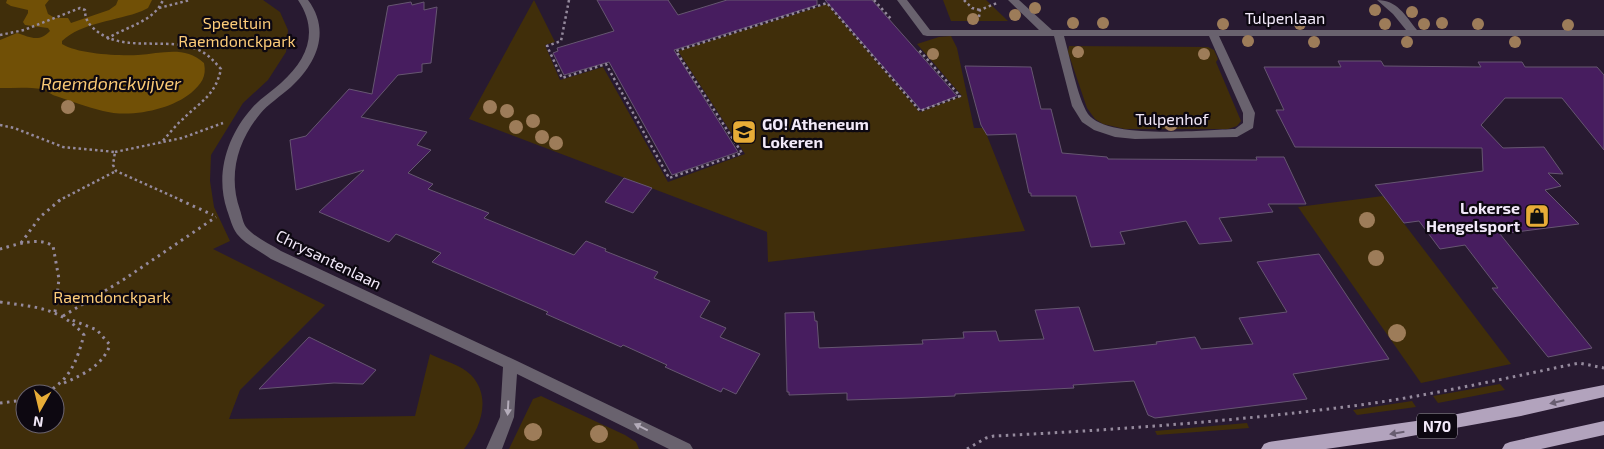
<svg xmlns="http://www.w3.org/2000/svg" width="1604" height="449" font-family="'Exo 2',sans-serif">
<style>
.green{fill:#402e0a;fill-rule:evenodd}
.water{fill:#715006}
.building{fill:#471d5f;stroke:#665671}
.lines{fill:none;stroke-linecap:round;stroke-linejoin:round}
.path-far1{stroke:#958a9d;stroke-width:2.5;stroke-dasharray:2.5 3;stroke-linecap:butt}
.path{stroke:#958a9d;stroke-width:3;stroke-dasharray:2.5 4.5;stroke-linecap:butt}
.minor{fill:#69626e;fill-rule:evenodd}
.major{fill:#b2a3bd;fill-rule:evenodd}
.tree{fill:#9d7c59}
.oneway{fill:#685d70}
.oneway2{fill:#b4acba}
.labels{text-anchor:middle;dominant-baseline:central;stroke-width:4.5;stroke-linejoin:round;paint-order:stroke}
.shield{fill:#0d0811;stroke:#ada6b3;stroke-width:1}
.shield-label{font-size:15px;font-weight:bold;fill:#f2e9f9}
.street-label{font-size:16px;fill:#f2e9f9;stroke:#0d0811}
.park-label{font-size:16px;fill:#fdcc79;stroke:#0d0811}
.poi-label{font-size:16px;font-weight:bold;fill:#f2e9f9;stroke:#0d0811;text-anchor:start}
.water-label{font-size:18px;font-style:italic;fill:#fbca76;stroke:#0d0811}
</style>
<rect width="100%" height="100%" fill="#281a31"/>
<g class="green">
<path d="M 0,0 L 263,0 L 280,12 L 288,30 L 286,52 L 268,80 L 243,103 L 211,155 L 210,181 L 214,207 L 230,241 L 213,249 L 325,305 L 240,390 L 229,419 L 415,416 L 430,354 C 442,360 461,365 471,375 C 492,397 481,428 464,449 L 0,449 ZM 25,394 L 55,394 L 55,424 L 25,424 Z"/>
<path d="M 534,0 L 555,42 L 545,45 L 560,80 L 603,67 L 668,182 L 745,154 L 678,51 L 827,4 L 920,112 L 962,96 L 917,44 L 939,37 L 951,36 L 957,48 L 974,128 L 984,128 L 1025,231 L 768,262 L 767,232 L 469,119 Z"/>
<path d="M 943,0 L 986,0 L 1008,21 L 951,21 Z"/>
<path d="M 1069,46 L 1208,47 L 1214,50 L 1218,59 L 1216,62 L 1241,121 L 1237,126 L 1228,129 L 1125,129 L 1103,124 L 1095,119 L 1087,108 L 1068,52 Z"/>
<path d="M 1383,196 L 1511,364 L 1421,383 L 1298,207 Z"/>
<path d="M 1500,384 L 1505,390 L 1438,403 L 1433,396 Z"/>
<path d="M 541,396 L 625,435 L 636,442 L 639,449 L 509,449 L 533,399 Z"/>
<path d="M 1412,401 L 1416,407 L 1357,415 L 1353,410 Z"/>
<path d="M 1247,423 L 1249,428 L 1157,435 L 1155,431 Z"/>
</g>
<path class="water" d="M 7,0 L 49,0 L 45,5 L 48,14 L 55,18 L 68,18 L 71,23 L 109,10 L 116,5 L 118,0 L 152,0 L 148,8 L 142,11 C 117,21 82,22 62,41 L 62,44 C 78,54 118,56 138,55 C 161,54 184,45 204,63 C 207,77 201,84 191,93 C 170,110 130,118 103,111 C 87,107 71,101 56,96 C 51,95 48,91 42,89 C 29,87 14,88 0,88 L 0,40 L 17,33 C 30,37 39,43 50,31 L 48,28 L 25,25 L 23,22 L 28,13 L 28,10 L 11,6 L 6,3 Z"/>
<g class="building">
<path d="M 597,0 L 668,0 L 678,15 L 727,0 L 817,0 L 817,5 L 674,50 L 738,152 L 672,175 L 609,62 L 564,75 L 553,53 L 558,51 L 557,48 L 614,31 Z"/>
<path d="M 825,0 L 872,0 L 957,96 L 921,110 Z"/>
<path d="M 411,2 L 412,5 L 424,2 L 424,10 L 437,7 L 431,63 L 422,64 L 422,72 L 398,75 L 361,117 L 427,132 L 417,145 L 431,150 L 408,173 L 433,184 L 428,189 L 489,213 L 484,218 L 574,255 L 586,241 L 606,249 L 605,251 L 658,272 L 654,278 L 710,301 L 700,317 L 726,328 L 720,337 L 760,354 L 736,394 L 723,388 L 721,392 L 665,367 L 667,365 L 623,345 L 621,347 L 546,314 L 548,312 L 432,262 L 441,253 L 396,234 L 389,242 L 319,212 L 364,170 L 296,190 L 290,140 L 306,136 L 349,89 L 372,94 L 388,6 Z"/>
<path d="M 1338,61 L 1381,61 L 1384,66 L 1481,67 L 1478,62 L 1522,62 L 1525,67 L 1597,67 L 1604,75 L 1604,150 L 1562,98 L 1505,98 L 1481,125 L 1503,148 L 1544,147 L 1563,174 L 1548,173 L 1561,186 L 1545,190 L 1579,224 L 1500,234 L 1592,348 L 1548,357 L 1492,288 L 1498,288 L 1465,245 L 1440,249 L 1419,221 L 1404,223 L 1375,185 L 1483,171 L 1482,148 L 1295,147 L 1276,110 L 1284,110 L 1264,67 L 1341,67 Z"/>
<path d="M 965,66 L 1031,67 L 1041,109 L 1051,109 L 1062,153 L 1107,157 L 1108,159 L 1257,160 L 1256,157 L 1284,157 L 1306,204 L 1268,204 L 1273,212 L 1219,218 L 1232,241 L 1199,244 L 1186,221 L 1120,232 L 1125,244 L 1091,247 L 1076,196 L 1031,196 L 1031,193 L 1029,193 L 1016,134 L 987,135 L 981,125 Z"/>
<path d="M 624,178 L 652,188 L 633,213 L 605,202 Z"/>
<path d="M 1319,254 L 1389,359 L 1293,374 L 1307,399 L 1155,418 L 1148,415 L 1134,381 L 1073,385 L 1074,388 L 955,394 L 955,396 L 910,398 L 847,400 L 847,393 L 789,395 L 789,392 L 787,392 L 785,313 L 814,312 L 815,321 L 817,321 L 819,348 L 923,344 L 922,340 L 964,338 L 963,332 L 996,331 L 999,341 L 1044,339 L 1035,310 L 1079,307 L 1094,351 L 1157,344 L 1156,342 L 1195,337 L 1201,349 L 1253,344 L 1239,318 L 1287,312 L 1257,262 Z"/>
<path d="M 309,337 L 376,370 L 363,384 L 334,383 L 259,389 Z"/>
</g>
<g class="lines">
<g class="path-far1">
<path d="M 569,0 L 561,41 L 547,46 L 562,78 L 606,64 L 669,178 L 742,153 L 676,51 L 827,3 L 920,111 L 960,96 L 918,49"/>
<path d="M 874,0 L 892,20"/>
<path d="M 964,0 L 972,8 L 980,10"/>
<path d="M 159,8 L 190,0"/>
<path d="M 979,17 L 980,10 L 997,3"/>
<path d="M 0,35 L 24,30 L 80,8 L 85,10 C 85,17 87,22 92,27 C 120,54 160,37 194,48 C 206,52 213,60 221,69 C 215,96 201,101 183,119 C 175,126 168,135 161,143"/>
<path d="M 107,39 C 126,26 153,23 163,0"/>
<path d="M 0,125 L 14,128 L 63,147 L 115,152 L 113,165 L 116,171 L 183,201"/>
<path d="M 115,152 L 182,138 L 223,123"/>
<path d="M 58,201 L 116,171"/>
</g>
<g class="path">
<path d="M 180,200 L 213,215"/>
<path d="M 21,243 L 40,217 L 60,200"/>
<path d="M 0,249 C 15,245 39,236 53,246 L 59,279 L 55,312"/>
<path d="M 0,302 C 34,307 60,307 84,335 C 76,363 71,378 45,394"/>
<path d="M 63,316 L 123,280 L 216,217"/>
<path d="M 64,383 C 84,374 102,366 110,345 L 97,330 L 72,320"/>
<path d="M 0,403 L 25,400"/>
<path d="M 967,449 L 986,438 L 994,436 C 1116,430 1238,421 1360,405 C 1433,395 1506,378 1579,363 L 1604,368"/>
</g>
<g class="minor">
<path d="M 298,0 L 308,0 C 331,31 317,63 291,87 C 281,96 268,104 260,114 C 237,142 228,176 240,210 C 242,216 243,223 246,227 C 255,238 270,244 281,251 L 515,360 L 690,444 L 693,449 L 669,449 L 517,374 L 514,417 L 502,449 L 486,449 L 500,417 L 503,367 L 271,259 C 260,251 246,245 237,234 C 232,227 230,218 227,210 C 215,174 227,136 252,108 C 261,98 272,91 281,83 C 308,59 319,31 298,0 Z"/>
<path d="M 897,0 L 907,0 L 930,30 L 1039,30 L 1008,0 L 1019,0 L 1052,30 L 1406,30 L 1393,14 L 1377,0 C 1397,0 1405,15 1417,30 L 1604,30 L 1604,36 L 1219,36 L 1255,113 L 1253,128 L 1237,137 L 1135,139 L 1115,137 L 1094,130 L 1082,122 L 1072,106 L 1054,36 L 927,36 L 923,35 ZM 1064,36 L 1209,36 L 1243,113 L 1243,123 L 1235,129 C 1204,130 1107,140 1088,114 C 1077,96 1070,57 1064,36 Z"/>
</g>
<g class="major">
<path d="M 1604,385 L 1604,397 L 1521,416 L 1395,439 L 1326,449 L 1261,449 L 1264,444 L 1269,442 L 1437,418 Z"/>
<path d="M 1604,421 L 1604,435 L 1541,449 L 1502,449 L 1505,444 L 1510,442 Z"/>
</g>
</g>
<g class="tree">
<circle cx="1035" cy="8" r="6"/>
<circle cx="1375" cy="10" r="6"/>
<circle cx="1412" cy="12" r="6"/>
<circle cx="1015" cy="15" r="6"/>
<circle cx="973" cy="19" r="6"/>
<circle cx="1073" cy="23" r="6"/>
<circle cx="1103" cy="23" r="6"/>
<circle cx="1442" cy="23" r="6"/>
<circle cx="1223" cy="24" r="6"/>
<circle cx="1300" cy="24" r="6"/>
<circle cx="1385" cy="24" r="6"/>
<circle cx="1424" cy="24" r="6"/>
<circle cx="1478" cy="24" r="6"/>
<circle cx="1568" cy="25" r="6"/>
<circle cx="1248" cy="41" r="6"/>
<circle cx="1314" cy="42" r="6"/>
<circle cx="1407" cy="42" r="6"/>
<circle cx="1515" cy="42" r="6"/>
<circle cx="1078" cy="52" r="6"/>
<circle cx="933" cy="54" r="6"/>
<circle cx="1204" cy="54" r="6"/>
<circle cx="68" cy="107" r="7"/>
<circle cx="490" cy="107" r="7"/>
<circle cx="507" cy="111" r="7"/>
<circle cx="533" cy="121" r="7"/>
<circle cx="1171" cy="124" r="7"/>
<circle cx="516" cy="127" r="7"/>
<circle cx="542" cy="137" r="7"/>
<circle cx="556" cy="143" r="7"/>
<circle cx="1367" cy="220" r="8"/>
<circle cx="1376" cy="258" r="8"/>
<circle cx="1397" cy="333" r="9"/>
<circle cx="533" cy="432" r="9"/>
<circle cx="599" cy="434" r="9"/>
</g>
<defs><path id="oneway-solid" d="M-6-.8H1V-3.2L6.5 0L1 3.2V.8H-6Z" transform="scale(1.25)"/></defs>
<g class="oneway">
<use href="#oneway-solid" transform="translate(1557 402) rotate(167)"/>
<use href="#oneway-solid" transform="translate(1397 433) rotate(171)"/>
</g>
<g class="oneway2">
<use href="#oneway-solid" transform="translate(508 408) rotate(93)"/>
<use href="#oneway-solid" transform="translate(641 427) rotate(-154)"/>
</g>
<defs>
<symbol id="school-square" viewBox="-11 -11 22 22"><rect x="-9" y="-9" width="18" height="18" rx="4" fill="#e7ac37" stroke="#0d0811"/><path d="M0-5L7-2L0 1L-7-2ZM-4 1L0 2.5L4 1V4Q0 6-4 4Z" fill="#111"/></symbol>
<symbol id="shop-square" viewBox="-11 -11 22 22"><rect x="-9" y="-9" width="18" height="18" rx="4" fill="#e7ac37" stroke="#0d0811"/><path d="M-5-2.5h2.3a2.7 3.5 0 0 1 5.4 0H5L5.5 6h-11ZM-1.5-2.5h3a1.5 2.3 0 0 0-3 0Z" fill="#111"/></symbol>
</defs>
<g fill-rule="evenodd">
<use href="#school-square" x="730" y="118" width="28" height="28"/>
<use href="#shop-square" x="1523" y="202" width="28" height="28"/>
</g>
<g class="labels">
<rect class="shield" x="1417" y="413.5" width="40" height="25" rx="4"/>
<g class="shield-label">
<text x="1437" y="426">N70</text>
</g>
<g class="street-label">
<text x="1285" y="17">Tulpenlaan</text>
<text x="1172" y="118">Tulpenhof</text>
<text transform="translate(329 259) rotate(26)">Chrysantenlaan</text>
</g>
<g class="park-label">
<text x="237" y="22">Speeltuin<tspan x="237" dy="18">Raemdonckpark</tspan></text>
<text x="112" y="296">Raemdonckpark</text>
</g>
<g class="poi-label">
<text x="762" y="123">GO! Atheneum<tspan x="762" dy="18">Lokeren</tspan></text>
<text x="1520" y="207" text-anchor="end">Lokerse<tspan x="1520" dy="18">Hengelsport</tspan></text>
</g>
<g class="water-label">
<text x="111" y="83">Raemdonckvijver</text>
</g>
</g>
<g transform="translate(40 409) rotate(188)"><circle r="24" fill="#0d0811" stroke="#69626e"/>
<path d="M0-4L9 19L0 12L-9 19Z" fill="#e7ac37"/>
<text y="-8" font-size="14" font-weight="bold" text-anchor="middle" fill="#f2e9f9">N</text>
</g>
</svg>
